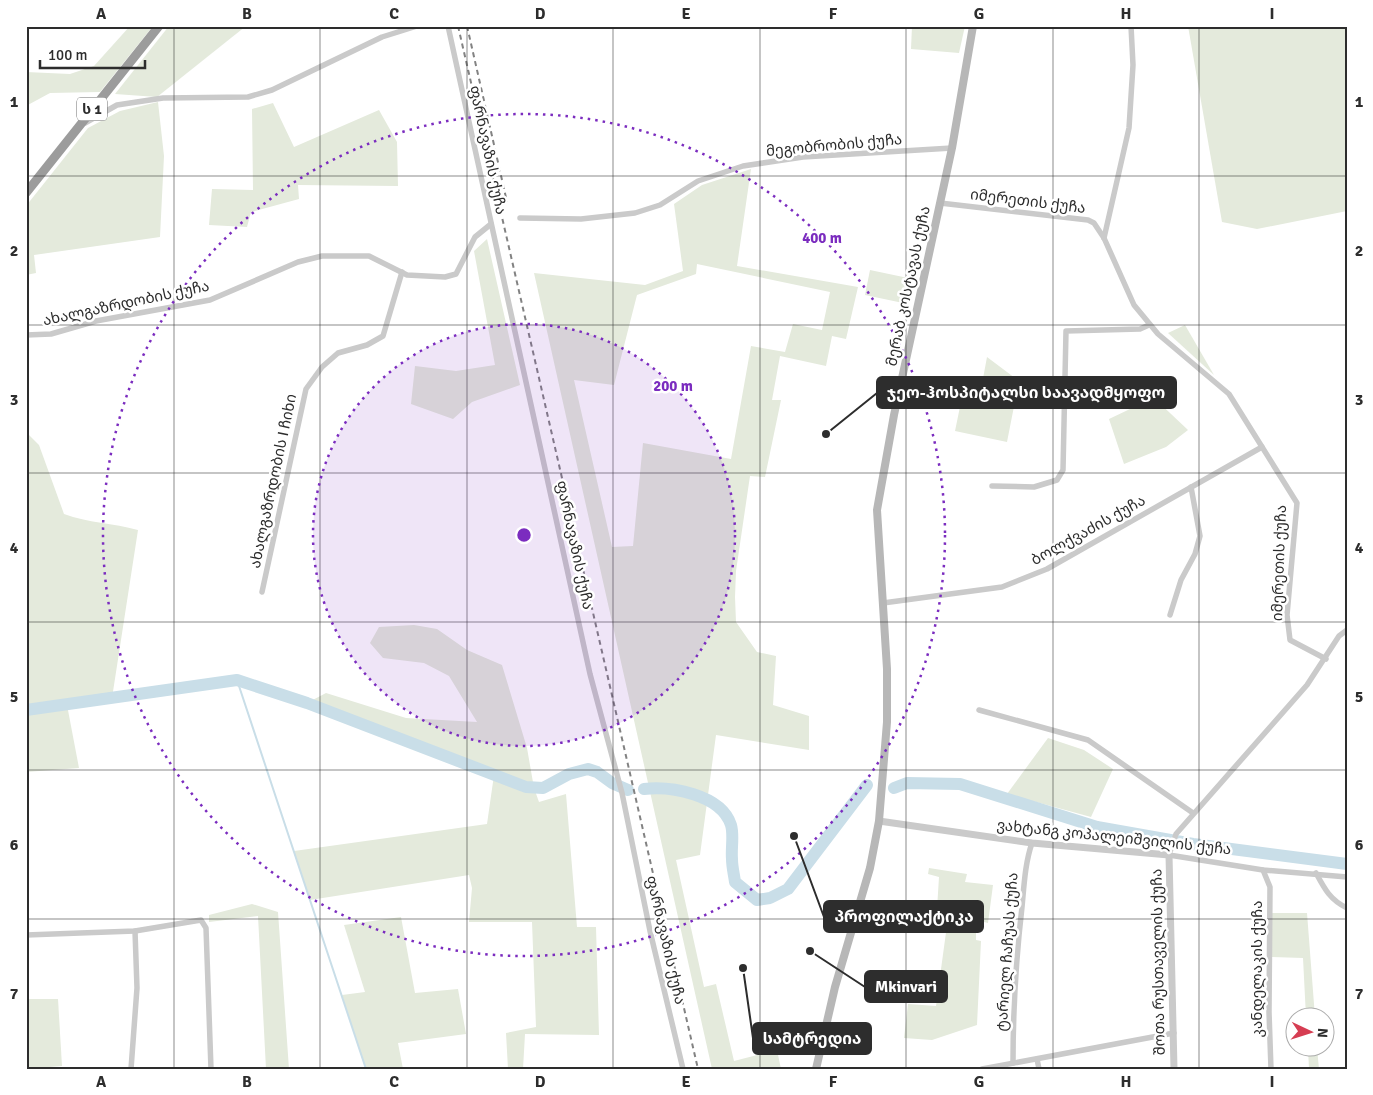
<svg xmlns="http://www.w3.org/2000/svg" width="1373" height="1095" font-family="Signika,'Noto Sans Georgian',sans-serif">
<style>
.green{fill:#e4eadc;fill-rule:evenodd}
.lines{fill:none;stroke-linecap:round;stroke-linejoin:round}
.stream{stroke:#c9dee8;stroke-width:2}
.river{stroke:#c9dee8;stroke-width:12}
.minor{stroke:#cacaca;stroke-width:5.5}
.tertiary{stroke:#cacaca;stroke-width:7}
.secondary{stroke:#b7b7b7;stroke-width:8}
.trunk{stroke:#9c9c9c;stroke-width:9}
.rail{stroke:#828282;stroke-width:2;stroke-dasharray:5 4;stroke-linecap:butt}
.grid{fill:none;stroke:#2d2d2d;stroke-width:1;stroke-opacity:0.55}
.ring{fill:none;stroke:#7b2cbf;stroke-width:2.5;stroke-dasharray:2.5 5}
.labels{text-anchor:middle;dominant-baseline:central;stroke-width:5;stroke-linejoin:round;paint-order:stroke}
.shield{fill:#fff;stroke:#6c6c6c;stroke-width:1}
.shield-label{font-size:14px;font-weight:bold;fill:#2d2d2d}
.street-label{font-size:15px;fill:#2d2d2d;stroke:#fff}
.centre{fill:#7b2cbf;stroke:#fff;stroke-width:2.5}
.ring-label{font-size:15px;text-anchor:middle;font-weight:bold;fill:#7b2cbf;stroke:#fff;stroke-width:5;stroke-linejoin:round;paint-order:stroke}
.leader{fill:none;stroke:#2d2d2d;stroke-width:2}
.callout-dot{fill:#2d2d2d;stroke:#fff;stroke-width:2}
.callout{fill:#2d2d2d;stroke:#2d2d2d;stroke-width:2}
.callout-label{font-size:16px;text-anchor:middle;font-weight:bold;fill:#fff}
.neatline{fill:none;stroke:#2d2d2d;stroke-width:2}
.grid-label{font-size:16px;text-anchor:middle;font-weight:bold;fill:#2d2d2d}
</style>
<rect width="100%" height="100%" fill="#fff"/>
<g class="green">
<path d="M 130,26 L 153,26 L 100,92 L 50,93 L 26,106 L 26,72 L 70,74 L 94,66 Z"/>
<path d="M 169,26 L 246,26 L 157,97 L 115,94 Z"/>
<path d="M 912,26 L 965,26 L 959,53 L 911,49 Z"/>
<path d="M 1188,26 L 1347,26 L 1347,211 L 1257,229 L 1222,222 Z"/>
<path d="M 158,102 L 164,156 L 160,237 L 34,255 L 36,273 L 26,275 L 26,206 L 88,128 L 120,111 Z"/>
<path d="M 273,103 L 294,147 L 379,110 L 397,142 L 398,186 L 298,185 L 299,199 L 251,212 L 247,227 L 209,225 L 212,189 L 253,190 L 252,109 Z"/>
<path d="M 751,169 L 737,266 L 858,287 L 846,339 L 832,336 L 826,366 L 780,356 L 772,400 L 781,400 L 765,477 L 750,476 L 736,571 L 735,597 L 736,622 L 757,652 L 776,656 L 773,705 L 809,716 L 809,750 L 716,735 L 700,855 L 676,860 L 704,987 L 716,984 L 734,1061 L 777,1050 L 781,1069 L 712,1069 L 534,273 L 645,285 L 683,271 L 674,204 L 702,185 ZM 697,264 L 830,292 L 822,330 L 793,324 L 785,352 L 751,346 L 731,459 L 643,443 L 633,546 L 612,547 L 574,380 L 614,385 L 637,295 L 696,274 Z"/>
<path d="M 487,239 L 520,385 L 472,402 L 453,419 L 411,404 L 415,366 L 456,371 L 495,365 L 474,251 Z"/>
<path d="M 870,270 L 908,278 L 903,303 L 865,295 Z"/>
<path d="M 1185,325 L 1214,375 L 1168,333 Z"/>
<path d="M 987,357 L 1019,381 L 1007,442 L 955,431 L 962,397 L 979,400 Z"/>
<path d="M 1135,380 L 1188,430 L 1166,447 L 1124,464 L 1109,419 L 1130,409 L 1120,391 Z"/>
<path d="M 26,432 L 39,445 L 64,514 C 88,523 113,523 138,530 L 112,698 L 67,705 L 79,768 L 26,772 Z"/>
<path d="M 414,625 L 437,629 L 467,650 L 502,665 L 527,748 L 534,788 L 539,802 L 566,794 L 577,927 L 596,927 L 599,1035 L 525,1034 L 523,1069 L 508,1069 L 506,1033 L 536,1027 L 532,922 L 469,922 L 472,888 L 469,875 L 310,900 L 294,851 L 487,824 L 494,775 L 307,703 L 326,693 L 406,718 L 477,722 L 449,676 L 424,663 L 383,658 L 370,643 L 379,627 Z"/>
<path d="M 1048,738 L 1084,750 L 1113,769 L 1091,817 L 1007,794 Z"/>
<path d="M 929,868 L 967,874 L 965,882 L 993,885 L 988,923 L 976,920 L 976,940 L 981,941 L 977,1025 L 932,1040 L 904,1038 L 908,1004 L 936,1006 L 947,925 L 908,921 L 912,907 L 937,909 L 939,877 L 928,874 Z"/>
<path d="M 252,904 L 278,912 L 289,1069 L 266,1069 L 258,916 L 209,922 L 209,915 Z"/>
<path d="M 1272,913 L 1307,913 L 1315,1017 L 1306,1017 L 1303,958 L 1272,957 Z"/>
<path d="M 401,917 L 415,993 L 458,989 L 466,1034 L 398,1043 L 403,1069 L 366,1069 L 342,995 L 365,992 L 344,925 Z"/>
<path d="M 26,999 L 58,999 L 62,1066 L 26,1069 Z"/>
<path d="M 1308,1048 L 1317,1048 L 1319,1069 L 1309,1069 Z"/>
</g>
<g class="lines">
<path class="stream" d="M 237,680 L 366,1069"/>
<g class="river">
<path d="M 26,710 L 237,680 L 307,703 L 526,787 L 543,788 L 569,774 L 588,769 L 597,772 L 612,783 L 628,790"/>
<path d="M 894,788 L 907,783 L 960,784 L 1097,827 L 1193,844 L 1347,864"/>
<path d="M 644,789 C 670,786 721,794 731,825 C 734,835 731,848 732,859 C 732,867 734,874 735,882 L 757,900 L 770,898 L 788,889 L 867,785"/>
</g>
<g class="minor">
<path d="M 448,26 L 590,674 L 622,793 L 650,931 L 683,1069"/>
<path d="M 85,123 L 117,105 L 163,98 L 248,97 L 272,90 L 382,37 L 417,26"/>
<path d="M 940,203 L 1088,220 L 1094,223 L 1104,238 L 1134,305 L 1158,334 L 1229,394 L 1297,503 L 1287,615 L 1290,640 L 1326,659"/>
<path d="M 520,218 L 581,219 L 635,213 L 660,205 L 698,181 L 743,166 L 803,157 L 952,148"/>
<path d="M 1104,238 L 1129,128 L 1133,65 L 1131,26"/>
<path d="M 26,335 L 51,334 L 96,321 L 210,300 L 298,262 L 322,256 L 369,256 L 407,275 L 445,277 L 456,274 L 475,237 L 491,224"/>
<path d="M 992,486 L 1034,487 L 1057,480 L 1063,470 L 1066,331 L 1140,329 L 1149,325"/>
<path d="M 262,592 L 306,389 L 322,367 L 338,353 L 367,345 L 383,336 L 402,272"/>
<path d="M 883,603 L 1002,587 L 1047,569 L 1262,447"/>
<path d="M 1170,615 L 1181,580 L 1195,554 L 1200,536 L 1191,487"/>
<path d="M 1347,630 L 1339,636 L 1307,685 L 1176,834 L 1169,855 L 1263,870 L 1347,877"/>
<path d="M 979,710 L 1088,740 L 1193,813"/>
<path d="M 1263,870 L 1270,887 L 1269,1012 L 1271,1069"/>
<path d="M 1316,873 C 1324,888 1330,900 1347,908"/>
<path d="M 26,935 L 135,931 L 201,920 L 206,928 L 211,1069"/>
<path d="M 1037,1059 L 1039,1069"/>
<path d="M 1013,1063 C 1013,1011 1016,959 1022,907 C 1024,886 1025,863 1032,843"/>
<path d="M 131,1069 L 137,988 L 135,931"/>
<path d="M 982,1069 L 1174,1033"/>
</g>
<path class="tertiary" d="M 879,821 L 1032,843 L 1169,855 L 1174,1069"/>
<path class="secondary" d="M 816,1069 L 835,987 L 870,868 L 879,821 L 887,722 L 887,669 L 877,510 L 894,415 L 952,148 L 973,26"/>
<path class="trunk" d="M 26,193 L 159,26"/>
<g class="rail">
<path d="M 458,26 L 698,1069"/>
<path d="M 467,26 L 507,202"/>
</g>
</g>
<path class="grid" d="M 174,26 L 174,1069M 320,26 L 320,1069M 467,26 L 467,1069M 613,26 L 613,1069M 760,26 L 760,1069M 906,26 L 906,1069M 1053,26 L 1053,1069M 1199,26 L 1199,1069M 26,176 L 1347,176M 26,325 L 1347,325M 26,473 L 1347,473M 26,622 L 1347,622M 26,770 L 1347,770M 26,919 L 1347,919"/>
<circle cx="524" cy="535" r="211" fill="#7b2cbf" fill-opacity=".12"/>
<g class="ring">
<circle cx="524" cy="535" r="211"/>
<circle cx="524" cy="535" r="421"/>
</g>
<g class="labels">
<rect class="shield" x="77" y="97.5" width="30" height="23" rx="4"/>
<g class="shield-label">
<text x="92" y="109">ს 1</text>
</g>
<g class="street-label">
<text transform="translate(834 145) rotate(-5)">მეგობრობის ქუჩა</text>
<text transform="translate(488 150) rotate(78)">ფარნავაზის ქუჩა</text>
<text transform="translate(1028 201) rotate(7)">იმერეთის ქუჩა</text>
<text transform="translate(908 286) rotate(-78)">მერაბ კოსტავას ქუჩა</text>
<text transform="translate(126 303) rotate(-12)">ახალგაზრდობის ქუჩა</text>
<text transform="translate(273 481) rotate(-78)">ახალგაზრდობის I ჩიხი</text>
<text transform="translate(1088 530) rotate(-29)">ბოლქვაძის ქუჩა</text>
<text transform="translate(575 545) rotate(78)">ფარნავაზის ქუჩა</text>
<text transform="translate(1279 563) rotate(-88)">იმერეთის ქუჩა</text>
<text transform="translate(1114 837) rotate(6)">ვახტანგ კოპალეიშვილის ქუჩა</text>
<text transform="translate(666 940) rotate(77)">ფარნავაზის ქუჩა</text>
<text transform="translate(1007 952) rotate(-86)">ტარიელ ჩაჩუას ქუჩა</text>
<text transform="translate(1158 962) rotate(-91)">შოთა რუსთაველის ქუჩა</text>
<text transform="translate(1257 969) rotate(-90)">კანდელაკის ქუჩა</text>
</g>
</g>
<circle cx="524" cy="535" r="8" class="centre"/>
<g class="ring-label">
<text x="822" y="243">400 m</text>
<text x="673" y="391">200 m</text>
</g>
<path class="leader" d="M826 434L877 393M794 836L824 917M810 951L865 987M743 968L753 1038"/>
<g class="callout-dot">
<circle cx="826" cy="434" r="5"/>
<circle cx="794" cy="836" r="5"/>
<circle cx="810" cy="951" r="5"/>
<circle cx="743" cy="968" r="5"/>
</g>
<g class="callout">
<rect x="877" y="377" width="299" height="31" rx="5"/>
<rect x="824" y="901" width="159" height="31" rx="5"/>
<rect x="865" y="971" width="82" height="31" rx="5"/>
<rect x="753" y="1023" width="118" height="31" rx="5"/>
</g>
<g class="callout-label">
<text x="1026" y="398">ჯეო-ჰოსპიტალსი საავადმყოფო</text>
<text x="904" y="922">პროფილაქტიკა</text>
<text x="906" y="992">Mkinvari</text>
<text x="812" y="1044">სამტრედია</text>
</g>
<rect width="1373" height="1095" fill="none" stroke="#ffffff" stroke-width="55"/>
<g transform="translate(1310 1032) rotate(94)"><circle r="24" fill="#ffffff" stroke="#ababab"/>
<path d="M0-4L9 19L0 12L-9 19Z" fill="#d63d52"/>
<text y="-8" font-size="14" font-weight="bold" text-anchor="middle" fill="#2d2d2d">N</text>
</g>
<path d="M40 60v8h105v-8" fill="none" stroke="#2d2d2d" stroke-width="2.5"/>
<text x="48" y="60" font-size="15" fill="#2d2d2d" stroke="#ffffff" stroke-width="4" paint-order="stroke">100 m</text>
<rect x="28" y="28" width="1318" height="1040" class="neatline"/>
<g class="grid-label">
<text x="101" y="19">A</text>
<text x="247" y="19">B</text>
<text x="394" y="19">C</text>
<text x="540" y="19">D</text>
<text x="686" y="19">E</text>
<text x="833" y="19">F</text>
<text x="979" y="19">G</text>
<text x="1126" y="19">H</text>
<text x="1272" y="19">I</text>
<text x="14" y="107">1</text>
<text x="1359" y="107">1</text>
<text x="14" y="256">2</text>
<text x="1359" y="256">2</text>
<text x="14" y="405">3</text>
<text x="1359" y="405">3</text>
<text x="14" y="553">4</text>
<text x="1359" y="553">4</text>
<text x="14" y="702">5</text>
<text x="1359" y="702">5</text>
<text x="14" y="850">6</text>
<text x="1359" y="850">6</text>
<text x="14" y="999">7</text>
<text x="1359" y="999">7</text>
<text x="101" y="1087">A</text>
<text x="247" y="1087">B</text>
<text x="394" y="1087">C</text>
<text x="540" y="1087">D</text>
<text x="686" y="1087">E</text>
<text x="833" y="1087">F</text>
<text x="979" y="1087">G</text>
<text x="1126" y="1087">H</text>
<text x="1272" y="1087">I</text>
</g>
</svg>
